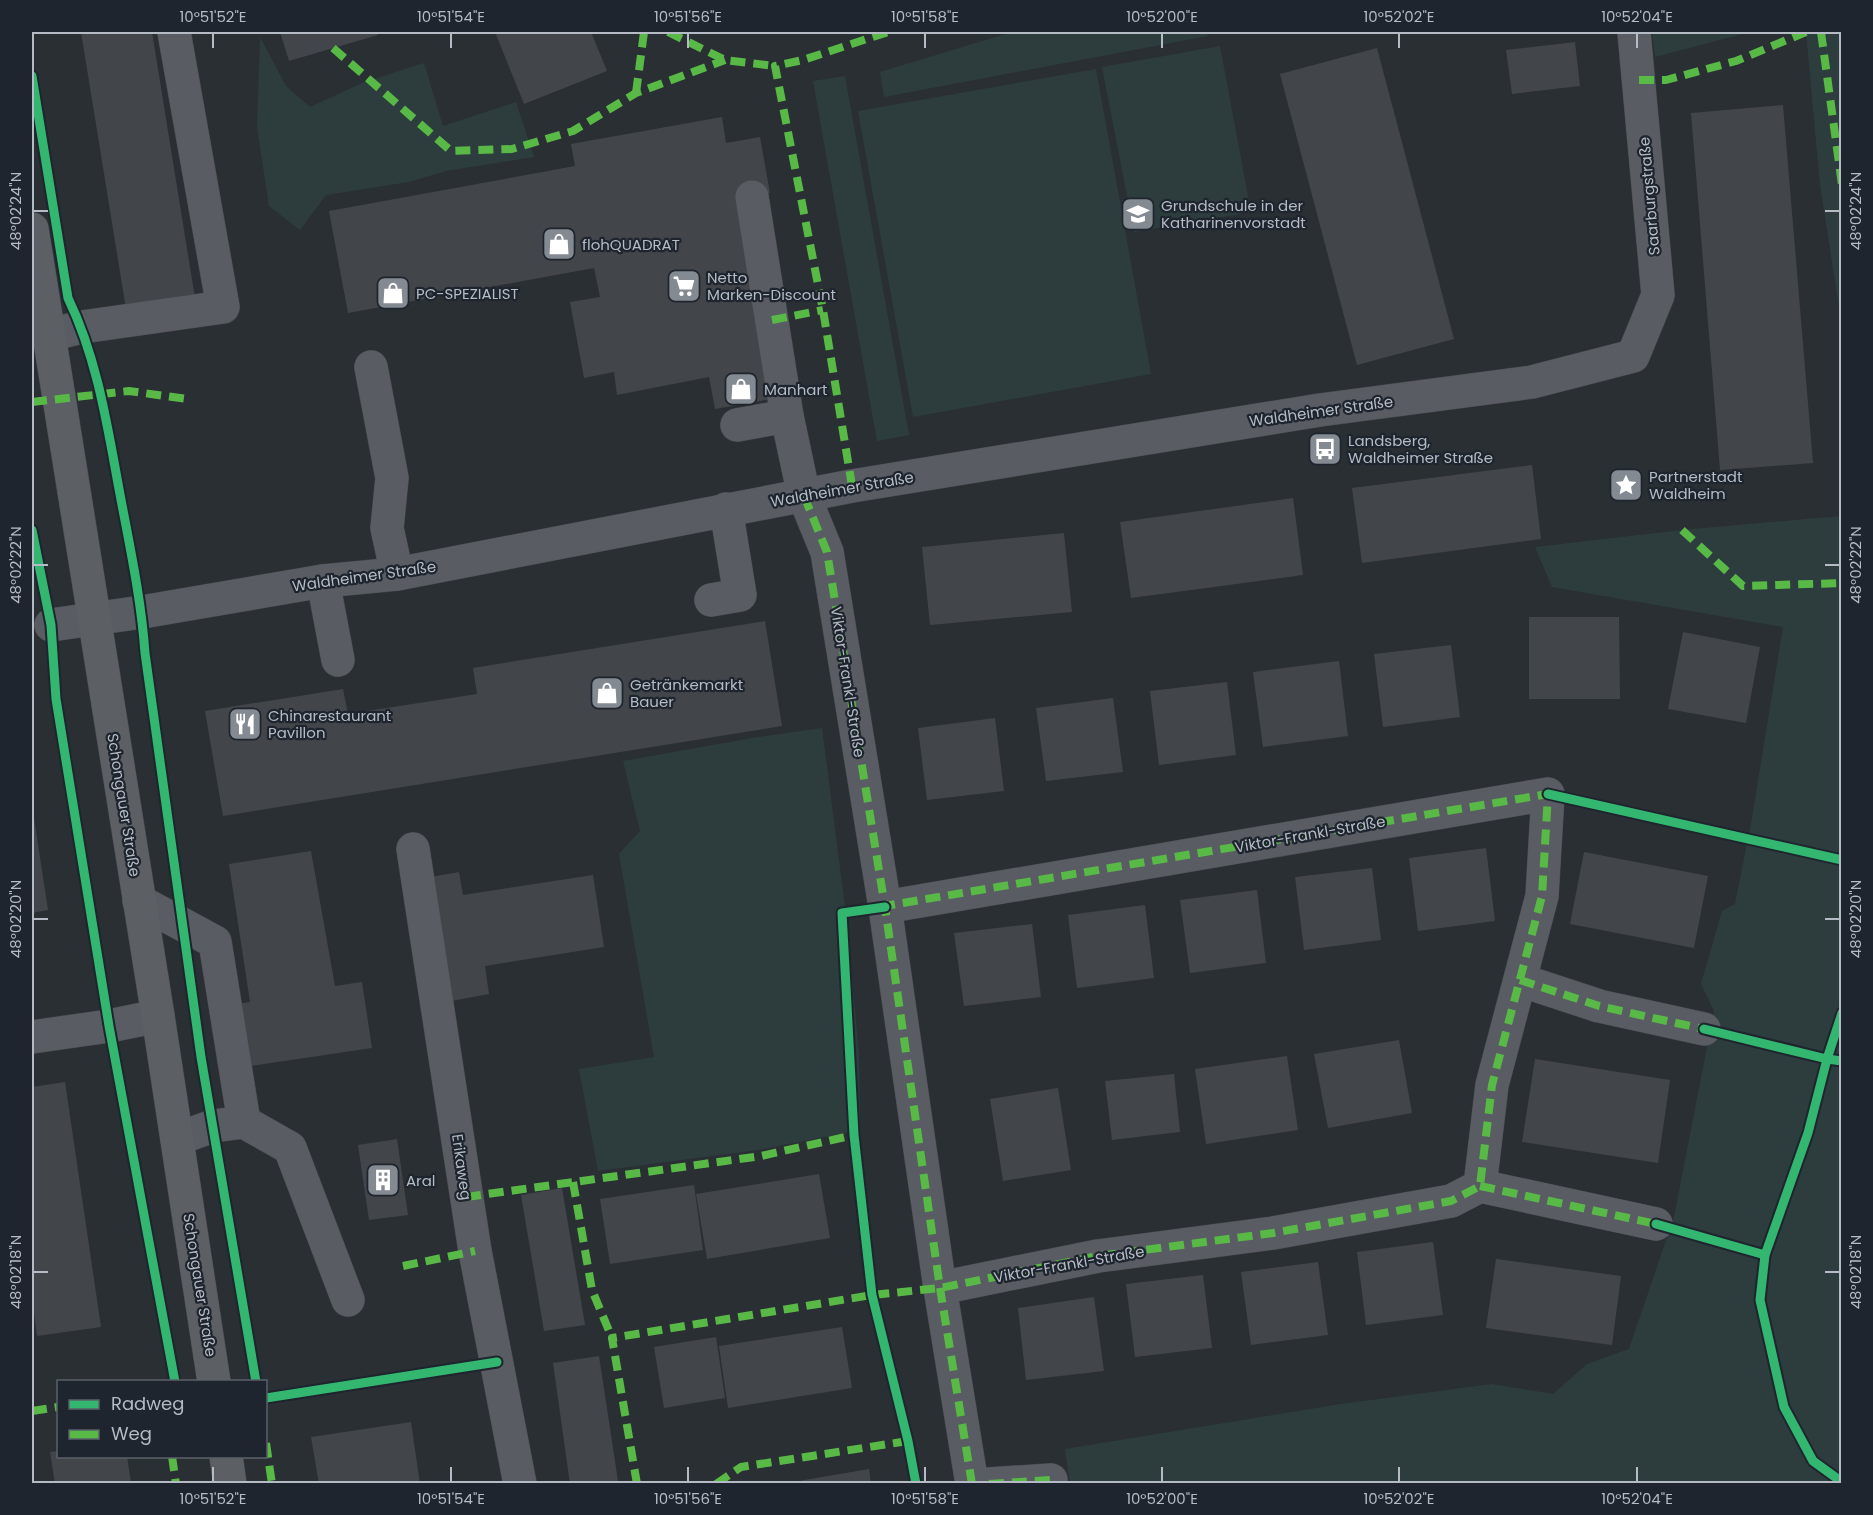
<svg xmlns="http://www.w3.org/2000/svg" width="1873" height="1515" font-family="Poppins,sans-serif">
<style>
.green{fill:#2d3d3e}
.building{fill:#42464b}
.lines{fill:none;stroke-linecap:round;stroke-linejoin:round}
.minor-casing{stroke:#484b4f;stroke-width:34}
.major-casing{stroke:#474b51;stroke-width:34}
.minor{stroke:#595d63;stroke-width:33}
.major{stroke:#5c5f64;stroke-width:33}
.quiet{stroke:#58b947;stroke-width:8;stroke-dasharray:15 8;stroke-linecap:butt}
.cycleway-casing{stroke:#1e252e;stroke-width:13}
.cycleway{stroke:#33b770;stroke-width:9}
.ticks{fill:none;stroke:#b4bbc5;stroke-width:2}
.labels{text-anchor:middle;dominant-baseline:central;stroke-width:4.5;stroke-linejoin:round;paint-order:stroke}
.street-label{font-size:15px;fill:#b4bbc5;stroke:#1e252e}
.poi-label{font-size:15px;fill:#b4bbc5;stroke:#1e252e;text-anchor:start}
.neatline{fill:none;stroke:#b4bbc5;stroke-width:2}
.ticks-label{font-size:15px;text-anchor:middle;fill:#b4bbc5}
</style>
<rect width="100%" height="100%" fill="#2a2f34"/>
<g class="green">
<path d="M 1012,32 L 1206,32 L 1208,36 L 884,97 L 880,72 Z"/>
<path d="M 1652,32 L 1750,32 L 1655,57 Z"/>
<path d="M 1806,32 L 1841,32 L 1841,320 L 1820,185 Z"/>
<path d="M 260,37 L 286,86 L 310,107 L 362,83 L 424,63 L 443,126 L 516,102 L 534,157 L 446,171 L 409,182 L 326,195 L 300,230 L 269,206 L 257,127 Z"/>
<path d="M 1220,46 L 1251,212 L 1134,232 L 1102,67 Z"/>
<path d="M 1096,69 L 1151,374 L 913,417 L 858,111 Z"/>
<path d="M 845,76 L 909,435 L 877,441 L 813,81 Z"/>
<path d="M 1841,516 L 1841,1483 L 1070,1484 L 1065,1449 L 1341,1404 L 1492,1384 L 1553,1394 L 1587,1364 L 1629,1349 L 1674,1217 L 1714,1011 L 1701,984 L 1722,911 L 1735,904 L 1751,824 L 1783,627 L 1552,587 L 1535,547 L 1682,530 Z"/>
<path d="M 822,728 L 845,907 L 859,1051 L 860,1130 L 758,1150 L 598,1171 L 579,1069 L 654,1057 L 619,854 L 640,831 L 623,761 L 758,737 Z"/>
</g>
<g class="building">
<path d="M 81,32 L 152,32 L 195,298 L 126,309 Z"/>
<path d="M 280,32 L 376,32 L 378,35 L 289,61 Z"/>
<path d="M 495,32 L 591,32 L 607,71 L 524,104 Z"/>
<path d="M 1575,42 L 1580,86 L 1512,94 L 1506,50 Z"/>
<path d="M 1377,48 L 1454,339 L 1357,365 L 1280,74 Z"/>
<path d="M 1783,105 L 1813,463 L 1720,470 L 1691,113 Z"/>
<path d="M 722,117 L 726,143 L 760,137 L 770,193 L 752,197 L 776,398 L 715,409 L 709,377 L 617,395 L 614,372 L 584,378 L 570,302 L 600,297 L 594,268 L 348,313 L 329,211 L 575,166 L 571,144 Z"/>
<path d="M 1532,465 L 1541,539 L 1362,563 L 1352,488 Z"/>
<path d="M 1293,498 L 1303,575 L 1131,598 L 1120,522 Z"/>
<path d="M 1064,533 L 1072,612 L 930,625 L 922,547 Z"/>
<path d="M 1529,617 L 1619,617 L 1620,699 L 1529,699 Z"/>
<path d="M 765,621 L 782,726 L 223,816 L 205,711 L 343,689 L 348,714 L 477,694 L 473,668 Z"/>
<path d="M 1683,632 L 1760,647 L 1746,723 L 1668,709 Z"/>
<path d="M 1451,645 L 1460,717 L 1383,727 L 1374,654 Z"/>
<path d="M 1339,661 L 1348,736 L 1263,747 L 1253,672 Z"/>
<path d="M 1227,682 L 1236,755 L 1159,765 L 1150,691 Z"/>
<path d="M 1113,698 L 1123,772 L 1046,781 L 1036,708 Z"/>
<path d="M 995,718 L 1004,791 L 927,800 L 918,728 Z"/>
<path d="M 32,805 L 48,910 L 32,913 Z"/>
<path d="M 1486,848 L 1495,921 L 1418,931 L 1409,858 Z"/>
<path d="M 311,851 L 335,986 L 362,982 L 372,1048 L 224,1070 L 215,1007 L 250,1002 L 229,864 Z"/>
<path d="M 1584,852 L 1708,876 L 1694,948 L 1570,924 Z"/>
<path d="M 1372,868 L 1381,940 L 1304,950 L 1295,877 Z"/>
<path d="M 459,872 L 463,895 L 593,875 L 604,947 L 485,966 L 489,994 L 451,1001 L 431,877 Z"/>
<path d="M 1257,890 L 1266,963 L 1190,973 L 1180,900 Z"/>
<path d="M 1145,905 L 1154,978 L 1077,988 L 1068,915 Z"/>
<path d="M 1032,924 L 1041,997 L 964,1006 L 954,933 Z"/>
<path d="M 1399,1040 L 1412,1113 L 1328,1128 L 1314,1054 Z"/>
<path d="M 1287,1056 L 1298,1130 L 1206,1144 L 1195,1069 Z"/>
<path d="M 1535,1059 L 1670,1080 L 1658,1163 L 1522,1142 Z"/>
<path d="M 1174,1074 L 1180,1132 L 1112,1140 L 1105,1081 Z"/>
<path d="M 65,1082 L 101,1327 L 37,1336 L 32,1296 L 32,1087 Z"/>
<path d="M 1058,1088 L 1071,1170 L 1003,1181 L 990,1099 Z"/>
<path d="M 397,1139 L 408,1215 L 369,1220 L 358,1145 Z"/>
<path d="M 819,1174 L 830,1238 L 707,1259 L 696,1194 Z"/>
<path d="M 694,1185 L 703,1250 L 610,1264 L 600,1199 Z"/>
<path d="M 562,1188 L 585,1325 L 544,1331 L 521,1195 Z"/>
<path d="M 1433,1242 L 1443,1315 L 1366,1325 L 1357,1252 Z"/>
<path d="M 1496,1259 L 1621,1276 L 1612,1345 L 1486,1328 Z"/>
<path d="M 1318,1262 L 1328,1335 L 1251,1345 L 1241,1272 Z"/>
<path d="M 1203,1275 L 1212,1348 L 1135,1357 L 1126,1284 Z"/>
<path d="M 1094,1297 L 1104,1371 L 1026,1380 L 1018,1308 Z"/>
<path d="M 842,1327 L 852,1388 L 728,1408 L 719,1346 Z"/>
<path d="M 716,1337 L 725,1398 L 664,1408 L 654,1347 Z"/>
<path d="M 599,1356 L 618,1481 L 570,1484 L 553,1363 Z"/>
<path d="M 411,1422 L 420,1484 L 319,1484 L 311,1437 Z"/>
<path d="M 58,1451 L 58,1456 L 127,1456 L 131,1484 L 55,1484 L 50,1452 Z"/>
<path d="M 869,1469 L 871,1484 L 793,1484 L 793,1482 Z"/>
</g>
<g class="lines">
<defs>
<g id="minor">
<path d="M 752,197 L 787,416"/>
<path d="M 49,335 L 82,327 L 223,307 L 174,32"/>
<path d="M 371,367 L 392,478 L 387,528 L 397,574"/>
<path d="M 737,425 L 787,416 L 804,496 L 827,552 L 885,907 L 940,1288 L 972,1484"/>
<path d="M 323,581 L 338,660"/>
<path d="M 711,600 L 740,595 L 726,509"/>
<path d="M 51,625 L 142,612 L 323,581 L 397,574 L 852,486 L 1320,410 L 1532,382 L 1633,356 L 1658,295 L 1634,32"/>
<path d="M 413,849 L 475,1251 L 520,1484"/>
<path d="M 139,901 L 215,942 L 244,1122 L 213,1126 L 177,1139"/>
<path d="M 885,907 L 1548,794 L 1542,896 L 1492,1085 L 1480,1186 L 1451,1201 L 1273,1233 L 1098,1256 L 940,1288"/>
<path d="M 1520,980 L 1599,1006 L 1704,1029"/>
<path d="M 32,1037 L 109,1026 L 158,1016"/>
<path d="M 244,1122 L 290,1148 L 348,1300"/>
<path d="M 1480,1186 L 1656,1224"/>
<path d="M 989,1484 L 1051,1480 L 1051,1484"/>
</g>
<g id="major">
<path d="M 32,229 L 158,1016 L 214,1382"/>
<path d="M 226,1456 L 230,1484"/>
</g>
</defs>
<use href="#minor" class="minor-casing"/>
<use href="#major" class="major-casing"/>
<use href="#minor" class="minor"/>
<use href="#major" class="major"/>
<g class="quiet">
<path d="M 668,32 L 725,60 L 775,66"/>
<path d="M 1821,32 L 1842,185"/>
<path d="M 333,48 L 451,151 L 512,149 L 573,131 L 636,93 L 725,60"/>
<path d="M 1639,80 L 1666,80 L 1736,61 L 1806,32"/>
<path d="M 636,93 L 644,32"/>
<path d="M 772,320 L 823,310"/>
<path d="M 32,402 L 129,391 L 187,399"/>
<path d="M 852,486 L 823,310 L 775,66 L 803,60 L 888,32"/>
<path d="M 804,496 L 827,552 L 885,907 L 940,1288 L 972,1484"/>
<path d="M 1682,530 L 1743,586 L 1842,583"/>
<path d="M 1520,980 L 1599,1006 L 1708,1030"/>
<path d="M 573,1182 L 592,1290 L 612,1338"/>
<path d="M 1480,1186 L 1661,1225"/>
<path d="M 466,1197 L 761,1156 L 854,1135"/>
<path d="M 403,1266 L 475,1251"/>
<path d="M 32,1411 L 58,1407"/>
<path d="M 266,1443 L 272,1484"/>
<path d="M 172,1456 L 176,1484"/>
<path d="M 637,1484 L 612,1338 L 872,1295 L 940,1288 L 1098,1256 L 1273,1233 L 1451,1201 L 1480,1186 L 1492,1085 L 1542,896 L 1548,794 L 879,907"/>
<path d="M 716,1484 L 741,1467 L 908,1441"/>
<path d="M 989,1484 L 1051,1480 L 1051,1484"/>
</g>
<defs>
<g id="cycleway">
<path d="M 32,76 L 68,298 C 97,358 107,424 119,489 C 129,543 141,597 145,653 L 201,1057 L 256,1382"/>
<path d="M 32,530 L 51,625 L 56,699 L 109,1026 L 175,1382"/>
<path d="M 1548,794 L 1842,860"/>
<path d="M 885,907 L 842,913 L 854,1135 L 872,1295 L 908,1441 L 916,1484"/>
<path d="M 1842,1013 L 1827,1059 L 1808,1133 L 1765,1255 L 1760,1300 L 1784,1407 L 1813,1461 L 1842,1482"/>
<path d="M 1704,1029 L 1827,1059 L 1842,1061"/>
<path d="M 1656,1224 L 1765,1255"/>
<path d="M 266,1398 L 497,1362"/>
</g>
</defs>
<use href="#cycleway" class="cycleway-casing"/>
<use href="#cycleway" class="cycleway"/>
</g>
<path class="ticks" d="M 213,33 L 213,48M 451,33 L 451,48M 688,33 L 688,48M 925,33 L 925,48M 1162,33 L 1162,48M 1399,33 L 1399,48M 1637,33 L 1637,48M 33,211 L 48,211M 1825,211 L 1840,211M 33,565 L 48,565M 1825,565 L 1840,565M 33,919 L 48,919M 1825,919 L 1840,919M 33,1272 L 48,1272M 1825,1272 L 1840,1272M 213,1467 L 213,1482M 451,1467 L 451,1482M 688,1467 L 688,1482M 925,1467 L 925,1482M 1162,1467 L 1162,1482M 1399,1467 L 1399,1482M 1637,1467 L 1637,1482"/>
<defs>
<symbol id="school-square" viewBox="-11 -11 22 22"><rect x="-9" y="-9" width="18" height="18" rx="4" fill="#848a92" stroke="#1e252e"/><path d="M0-5L7-2L0 1L-7-2ZM-4 1L0 2.5L4 1V4Q0 6-4 4Z" fill="#fff"/></symbol>
<symbol id="shop-square" viewBox="-11 -11 22 22"><rect x="-9" y="-9" width="18" height="18" rx="4" fill="#848a92" stroke="#1e252e"/><path d="M-5-2.5h2.3a2.7 3.5 0 0 1 5.4 0H5L5.5 6h-11ZM-1.5-2.5h3a1.5 2.3 0 0 0-3 0Z" fill="#fff"/></symbol>
<symbol id="supermarket-square" viewBox="-11 -11 22 22"><rect x="-9" y="-9" width="18" height="18" rx="4" fill="#848a92" stroke="#1e252e"/><path d="M-6-5.5h2.5l.6 2H6L4.5 2H-2.5L-4.4-4H-6ZM-1.5 3.2a1.3 1.3 0 1 0 .1 0ZM3 3.2a1.3 1.3 0 1 0 .1 0Z" fill="#fff"/></symbol>
<symbol id="bus-square" viewBox="-11 -11 22 22"><rect x="-9" y="-9" width="18" height="18" rx="4" fill="#848a92" stroke="#1e252e"/><path d="M-5-6H5V4H4V6H2V4H-2V6H-4V4H-5ZM-3.5-4V0h7V-4ZM-3.5 1.2v1.5H-2V1.2ZM2 1.2v1.5H3.5V1.2Z" fill="#fff"/></symbol>
<symbol id="sight-square" viewBox="-11 -11 22 22"><rect x="-9" y="-9" width="18" height="18" rx="4" fill="#848a92" stroke="#1e252e"/><path d="M0-6L1.8-2.2L6-1.7L2.9 1.2L3.7 5.4L0 3.3L-3.7 5.4L-2.9 1.2L-6-1.7L-1.8-2.2Z" fill="#fff"/></symbol>
<symbol id="restaurant-square" viewBox="-11 -11 22 22"><rect x="-9" y="-9" width="18" height="18" rx="4" fill="#848a92" stroke="#1e252e"/><path d="M-5-6h1v4h1v-4h1v4h1v-4h1v5L-1.5 .5V6h-2V.5L-5-1ZM5-6V6H3V1.5H1.5Q1.5-4 5-6Z" fill="#fff"/></symbol>
<symbol id="building-square" viewBox="-11 -11 22 22"><rect x="-9" y="-9" width="18" height="18" rx="4" fill="#848a92" stroke="#1e252e"/><path d="M-4-6H4V6H1V3H-1V6H-4ZM-2.5-4.3h1.7v1.8h-1.7ZM.8-4.3h1.7v1.8H.8ZM-2.5-1h1.7V.8h-1.7ZM.8-1h1.7V.8H.8Z" fill="#fff"/></symbol>
</defs>
<g fill-rule="evenodd">
<use href="#school-square" x="1119" y="195" width="38" height="38"/>
<use href="#shop-square" x="540" y="225" width="38" height="38"/>
<use href="#supermarket-square" x="665" y="267" width="38" height="38"/>
<use href="#shop-square" x="374" y="274" width="38" height="38"/>
<use href="#shop-square" x="722" y="370" width="38" height="38"/>
<use href="#bus-square" x="1306" y="430" width="38" height="38"/>
<use href="#sight-square" x="1607" y="466" width="38" height="38"/>
<use href="#shop-square" x="588" y="674" width="38" height="38"/>
<use href="#restaurant-square" x="226" y="705" width="38" height="38"/>
<use href="#building-square" x="364" y="1161" width="38" height="38"/>
</g>
<g class="labels">
<g class="street-label">
<text transform="translate(1649 196) rotate(-95)">Saarburgstraße</text>
<text transform="translate(1321 411) rotate(-8)">Waldheimer Straße</text>
<text transform="translate(842 489) rotate(-10)">Waldheimer Straße</text>
<text transform="translate(364 576) rotate(-8)">Waldheimer Straße</text>
<text transform="translate(848 682) rotate(81)">Viktor-Frankl-Straße</text>
<text transform="translate(124 805) rotate(81)">Schongauer Straße</text>
<text transform="translate(1310 834) rotate(-10)">Viktor-Frankl-Straße</text>
<text transform="translate(462 1167) rotate(82)">Erikaweg</text>
<text transform="translate(1069 1264) rotate(-10)">Viktor-Frankl-Straße</text>
<text transform="translate(200 1285) rotate(81)">Schongauer Straße</text>
</g>
<g class="poi-label">
<text x="1161" y="205">Grundschule in der<tspan x="1161" dy="17">Katharinenvorstadt</tspan></text>
<text x="582" y="244">flohQUADRAT</text>
<text x="707" y="277">Netto<tspan x="707" dy="17">Marken-Discount</tspan></text>
<text x="416" y="293">PC-SPEZIALIST</text>
<text x="764" y="389">Manhart</text>
<text x="1348" y="440">Landsberg,<tspan x="1348" dy="17">Waldheimer Straße</tspan></text>
<text x="1649" y="476">Partnerstadt<tspan x="1649" dy="17">Waldheim</tspan></text>
<text x="630" y="684">Getränkemarkt<tspan x="630" dy="17">Bauer</tspan></text>
<text x="268" y="715">Chinarestaurant<tspan x="268" dy="17">Pavillon</tspan></text>
<text x="406" y="1180">Aral</text>
</g>
</g>
<rect width="1873" height="1515" fill="none" stroke="#1e252e" stroke-width="66"/>
<rect x="57" y="1380" width="210" height="78" fill="#1e252e" stroke="#5a616a" stroke-width="1.5"/>
<rect x="69" y="1400" width="30" height="9" fill="#33b770" stroke="#5a616a" stroke-width="1.5"/>
<text x="111" y="1410" font-size="18" fill="#b4bbc5">Radweg</text>
<rect x="69" y="1430" width="30" height="9" fill="#58b947" stroke="#5a616a" stroke-width="1.5"/>
<text x="111" y="1440" font-size="18" fill="#b4bbc5">Weg</text>
<rect x="33" y="33" width="1807" height="1449" class="neatline"/>
<g class="ticks-label">
<text x="213" y="22">10°51'52"E</text>
<text x="451" y="22">10°51'54"E</text>
<text x="688" y="22">10°51'56"E</text>
<text x="925" y="22">10°51'58"E</text>
<text x="1162" y="22">10°52'00"E</text>
<text x="1399" y="22">10°52'02"E</text>
<text x="1637" y="22">10°52'04"E</text>
<text transform="translate(16 211) rotate(-90)" y="5">48°02'24"N</text>
<text transform="translate(1856 211) rotate(-90)" y="5">48°02'24"N</text>
<text transform="translate(16 565) rotate(-90)" y="5">48°02'22"N</text>
<text transform="translate(1856 565) rotate(-90)" y="5">48°02'22"N</text>
<text transform="translate(16 919) rotate(-90)" y="5">48°02'20"N</text>
<text transform="translate(1856 919) rotate(-90)" y="5">48°02'20"N</text>
<text transform="translate(16 1272) rotate(-90)" y="5">48°02'18"N</text>
<text transform="translate(1856 1272) rotate(-90)" y="5">48°02'18"N</text>
<text x="213" y="1504">10°51'52"E</text>
<text x="451" y="1504">10°51'54"E</text>
<text x="688" y="1504">10°51'56"E</text>
<text x="925" y="1504">10°51'58"E</text>
<text x="1162" y="1504">10°52'00"E</text>
<text x="1399" y="1504">10°52'02"E</text>
<text x="1637" y="1504">10°52'04"E</text>
</g>
</svg>
